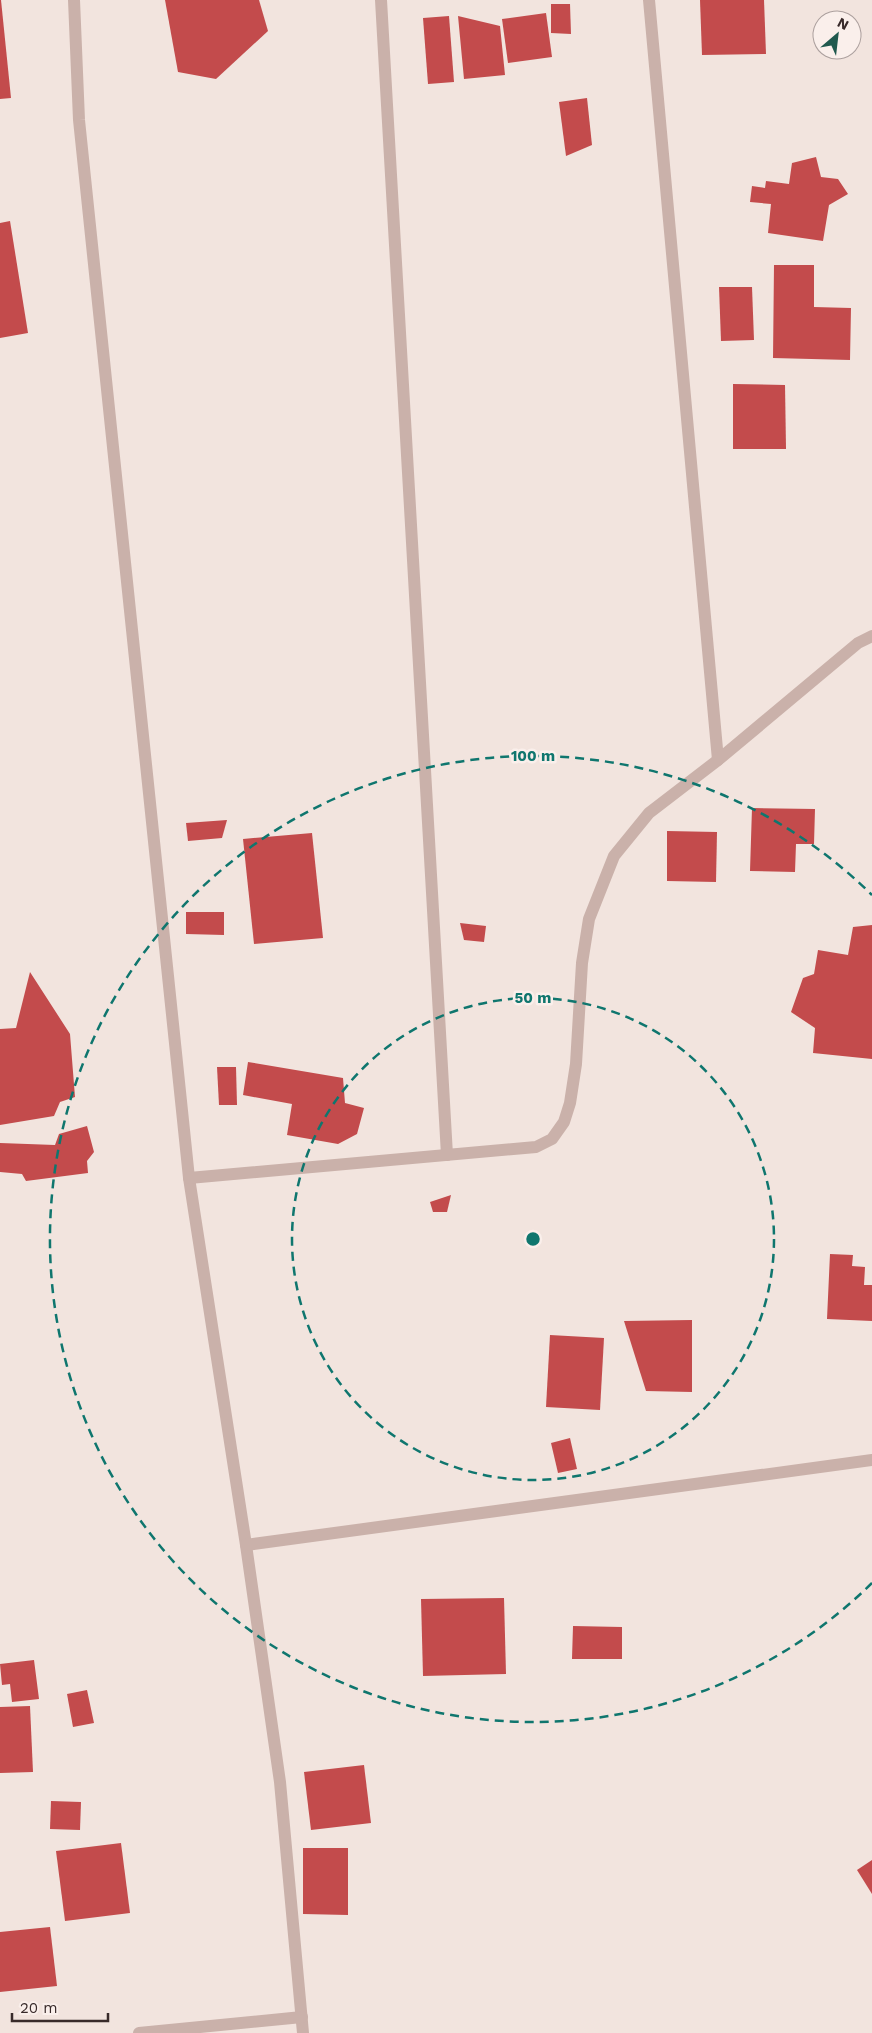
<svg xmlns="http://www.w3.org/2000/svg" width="872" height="2033" font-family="'Work Sans',sans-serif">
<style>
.building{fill:#c34b4c}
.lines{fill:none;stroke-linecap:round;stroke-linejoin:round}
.street{stroke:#cab1aa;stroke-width:12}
.ring{fill:none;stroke:#0f766e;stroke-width:2.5;stroke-dasharray:9 6}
.centre{fill:#0f766e;stroke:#faefeb;stroke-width:2.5}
.ring-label{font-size:15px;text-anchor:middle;font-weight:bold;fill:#0f766e;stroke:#faefeb;stroke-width:5;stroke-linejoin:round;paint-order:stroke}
</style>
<rect width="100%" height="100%" fill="#f2e4de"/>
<g class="building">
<path d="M 0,0 L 1,0 L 11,98 L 0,99 Z"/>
<path d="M 165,0 L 259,0 L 268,31 L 216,79 L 178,72 Z"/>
<path d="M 700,0 L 764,0 L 766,54 L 702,55 Z"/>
<path d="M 551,4 L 570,4 L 571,34 L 551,33 Z"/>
<path d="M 546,13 L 552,57 L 508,63 L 502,19 Z"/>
<path d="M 449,16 L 454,82 L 428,84 L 423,18 Z"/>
<path d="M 458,16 L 500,26 L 505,75 L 464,79 Z"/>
<path d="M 587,98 L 592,145 L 566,156 L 559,102 Z"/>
<path d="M 816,157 L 821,177 L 838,179 L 848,194 L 829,205 L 823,241 L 768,233 L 771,204 L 750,202 L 752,186 L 765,188 L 766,181 L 789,184 L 792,163 Z"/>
<path d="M 10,221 L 28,333 L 0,338 L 0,223 Z"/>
<path d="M 774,265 L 814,265 L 814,307 L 851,308 L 850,360 L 773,358 Z"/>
<path d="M 719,287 L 752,287 L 754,340 L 721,341 Z"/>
<path d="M 733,384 L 785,385 L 786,449 L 733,449 Z"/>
<path d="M 752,808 L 815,809 L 814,844 L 796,844 L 795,872 L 750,871 Z"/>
<path d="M 227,820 L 222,838 L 188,841 L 186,823 Z"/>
<path d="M 667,831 L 717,832 L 716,882 L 667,881 Z"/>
<path d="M 312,833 L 323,938 L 254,944 L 243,839 Z"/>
<path d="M 186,912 L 224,912 L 224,935 L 186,934 Z"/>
<path d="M 460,923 L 486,926 L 484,942 L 464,940 Z"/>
<path d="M 872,925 L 872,1059 L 813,1053 L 815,1028 L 791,1012 L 803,978 L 814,974 L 818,950 L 848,955 L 853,927 Z"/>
<path d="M 30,972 L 70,1034 L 75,1097 L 60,1102 L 54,1116 L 0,1125 L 0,1029 L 16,1028 Z"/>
<path d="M 248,1062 L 343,1078 L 345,1103 L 364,1108 L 357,1134 L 338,1144 L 287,1135 L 292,1104 L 243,1095 Z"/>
<path d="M 217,1067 L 236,1067 L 237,1105 L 219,1105 Z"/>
<path d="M 87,1126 L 94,1152 L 87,1161 L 88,1173 L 26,1181 L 22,1174 L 0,1172 L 0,1143 L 55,1145 L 59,1134 Z"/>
<path d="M 451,1195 L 447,1212 L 433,1212 L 430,1202 Z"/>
<path d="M 830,1254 L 853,1255 L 852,1266 L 865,1267 L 864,1285 L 872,1285 L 872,1321 L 827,1319 Z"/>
<path d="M 692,1320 L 692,1392 L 646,1391 L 624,1321 Z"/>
<path d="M 550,1335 L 604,1338 L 600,1410 L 546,1407 Z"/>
<path d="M 570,1438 L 577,1469 L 558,1473 L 551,1443 Z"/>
<path d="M 504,1598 L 506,1674 L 423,1676 L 421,1599 Z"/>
<path d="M 573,1626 L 622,1627 L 622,1659 L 572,1659 Z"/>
<path d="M 34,1660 L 39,1699 L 12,1702 L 10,1684 L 2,1685 L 0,1664 Z"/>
<path d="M 87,1690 L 94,1723 L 73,1727 L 67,1694 Z"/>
<path d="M 30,1706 L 33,1772 L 0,1773 L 0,1707 Z"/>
<path d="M 364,1765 L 371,1823 L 311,1830 L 304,1772 Z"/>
<path d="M 51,1801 L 81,1802 L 80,1830 L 50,1829 Z"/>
<path d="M 121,1843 L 130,1913 L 65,1921 L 56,1851 Z"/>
<path d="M 303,1848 L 348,1848 L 348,1915 L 303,1914 Z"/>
<path d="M 872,1860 L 872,1894 L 857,1870 Z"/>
<path d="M 50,1927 L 57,1986 L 0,1992 L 0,1932 Z"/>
</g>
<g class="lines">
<g class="street">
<path d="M 74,0 L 79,120 L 189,1178 L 246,1545 L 280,1782 L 303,2033"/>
<path d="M 381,0 L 447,1155"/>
<path d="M 649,0 L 718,760"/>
<path d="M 189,1178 L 536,1147 L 552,1139 L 564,1122 L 570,1103 L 576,1064 L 582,963 L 589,919 L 614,856 L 649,813 L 718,760 L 858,643 L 872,636"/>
<path d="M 246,1545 L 872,1460"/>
<path d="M 139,2033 L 302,2017"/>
</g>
</g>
<g class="ring">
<circle cx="533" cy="1239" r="241"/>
<path d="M872 1583A483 483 0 1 1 872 895"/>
</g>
<circle cx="533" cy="1239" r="8" class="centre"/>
<g class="ring-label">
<text x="533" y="761">100 m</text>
<text x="533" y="1003">50 m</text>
</g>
<g transform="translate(837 35) rotate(28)"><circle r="24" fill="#faefeb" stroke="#aca09e"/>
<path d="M0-4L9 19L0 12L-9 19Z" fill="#20594e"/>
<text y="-8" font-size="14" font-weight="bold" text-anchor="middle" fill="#382a2a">N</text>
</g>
<path d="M12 2013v8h96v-8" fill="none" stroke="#382a2a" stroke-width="2.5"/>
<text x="20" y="2013" font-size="15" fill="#382a2a" stroke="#faefeb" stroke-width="4" paint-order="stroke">20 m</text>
</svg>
